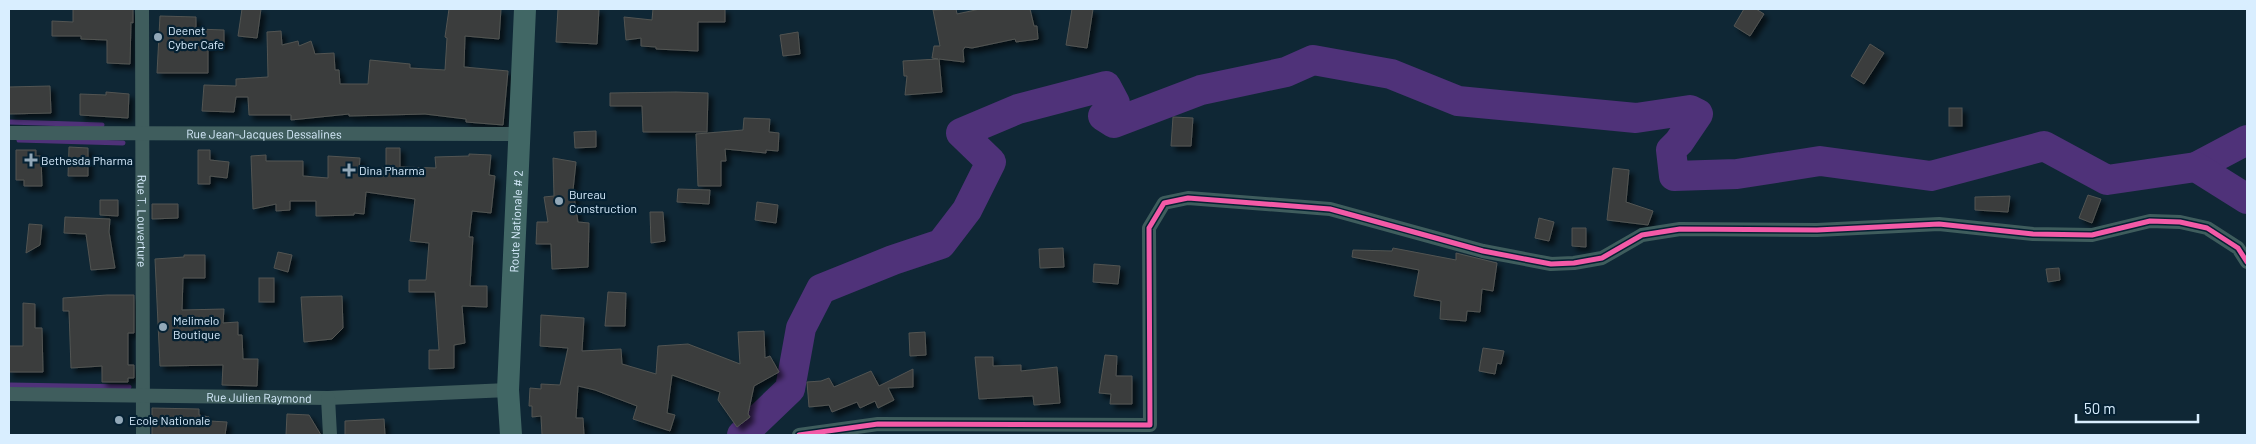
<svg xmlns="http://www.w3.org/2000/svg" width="2256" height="444" font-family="Barlow,sans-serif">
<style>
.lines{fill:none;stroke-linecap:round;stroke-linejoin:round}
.stream{stroke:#4f3279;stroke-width:5}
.river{stroke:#4f3279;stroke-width:30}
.building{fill:#3a3d3c;stroke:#525452;filter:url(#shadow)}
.minor{stroke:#3f5d5d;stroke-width:14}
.primary{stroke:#416765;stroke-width:22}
.cycleway-casing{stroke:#052133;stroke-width:8}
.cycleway{stroke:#f35aa7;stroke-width:5}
.poi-dot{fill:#92a8b8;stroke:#052133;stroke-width:2}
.labels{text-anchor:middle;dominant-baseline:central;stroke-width:4.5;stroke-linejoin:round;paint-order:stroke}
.poi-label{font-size:12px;fill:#d9eeff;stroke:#052133;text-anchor:start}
.street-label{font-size:12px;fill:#d9eeff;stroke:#052133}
</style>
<defs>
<filter id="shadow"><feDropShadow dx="4.5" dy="4.5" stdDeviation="2.5" flood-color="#0009"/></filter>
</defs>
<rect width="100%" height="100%" fill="#0f2735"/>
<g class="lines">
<g class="stream">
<path d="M 9,122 L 102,125"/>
<path d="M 19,140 L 123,143"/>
<path d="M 9,385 L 129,387"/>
</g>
<g class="river">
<path d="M 2196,167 L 2247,140"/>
<path d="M 742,435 L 790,389 L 801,328 L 821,289 L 893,260 L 941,244 L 967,210 L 991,162 L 961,133 L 1018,109 L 1106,86 L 1115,103 L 1103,116 L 1114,123 L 1201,90 L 1286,72 L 1313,60 L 1391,74 L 1458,101 L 1636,118 L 1690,110 L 1698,114 L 1679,142 L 1671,150 L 1674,176 L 1737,174 L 1820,161 L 1931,176 L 2044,146 L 2107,180 L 2196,167 L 2247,199"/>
</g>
</g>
<g class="building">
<path d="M 73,9 L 133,9 L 133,23 L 131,22 L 130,64 L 107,63 L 107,40 L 81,39 L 81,36 L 52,36 L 52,21 L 73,22 Z"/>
<path d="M 242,9 L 261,9 L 257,38 L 238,36 Z"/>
<path d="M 449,9 L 501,9 L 499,39 L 465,36 L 464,67 L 508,71 L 503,125 L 466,122 L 466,119 L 425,114 L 349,116 L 349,114 L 291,120 L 291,115 L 249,115 L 248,97 L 236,97 L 234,112 L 202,111 L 204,85 L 236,86 L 236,79 L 268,77 L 267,32 L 281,31 L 282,45 L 298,41 L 299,46 L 311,41 L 315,54 L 334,53 L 335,70 L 339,70 L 340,84 L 368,84 L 370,60 L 410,64 L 410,68 L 445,70 L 447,38 L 445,37 Z"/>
<path d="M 558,9 L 599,9 L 597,44 L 556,42 Z"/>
<path d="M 653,9 L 725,9 L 725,22 L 698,22 L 698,51 L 656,49 L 656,47 L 641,46 L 641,38 L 626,40 L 624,17 L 652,20 Z"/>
<path d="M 956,9 L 957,14 L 980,9 L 1030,9 L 1034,26 L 1037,26 L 1038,39 L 1016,42 L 1015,39 L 972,48 L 965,47 L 963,50 L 964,62 L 939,59 L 942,92 L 905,95 L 907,76 L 904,76 L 903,61 L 938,59 L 932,58 L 934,46 L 940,46 L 933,10 Z"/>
<path d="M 1072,9 L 1093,9 L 1087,48 L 1066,45 Z"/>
<path d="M 1744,9 L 1756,9 L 1764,14 L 1750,36 L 1734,26 Z"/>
<path d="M 160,16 L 196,17 L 196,29 L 224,30 L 224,46 L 208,46 L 208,73 L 157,73 Z"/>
<path d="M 798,32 L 800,54 L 783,56 L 780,35 Z"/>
<path d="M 1870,44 L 1884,53 L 1864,84 L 1851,76 Z"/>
<path d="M 50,86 L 51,113 L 9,114 L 9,87 Z"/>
<path d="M 106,92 L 129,94 L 128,118 L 80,115 L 80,94 L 106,95 Z"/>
<path d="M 676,92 L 708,93 L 707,132 L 643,132 L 642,106 L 610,106 L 610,93 Z"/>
<rect x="1949" y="108" width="13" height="18"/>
<path d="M 1173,117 L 1193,118 L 1191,146 L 1171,146 Z"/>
<path d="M 744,118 L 770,119 L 769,132 L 779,133 L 778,151 L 766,150 L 766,153 L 725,149 L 726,161 L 721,161 L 721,186 L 698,186 L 696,134 L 743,130 Z"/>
<path d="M 596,131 L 596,147 L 575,148 L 574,132 Z"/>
<path d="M 69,147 L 88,148 L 88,176 L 68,176 Z"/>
<path d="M 386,148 L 400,148 L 400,167 L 436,168 L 435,157 L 469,156 L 469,154 L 491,155 L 489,175 L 495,176 L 491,213 L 472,211 L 469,237 L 473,237 L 470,286 L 487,286 L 487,307 L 462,306 L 465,343 L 454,345 L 454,368 L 429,369 L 429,350 L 439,350 L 435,292 L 409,292 L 409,280 L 426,280 L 429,243 L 410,241 L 415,199 L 366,192 L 364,214 L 354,213 L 354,215 L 316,216 L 316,201 L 290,201 L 290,210 L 276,211 L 276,204 L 253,209 L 251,156 L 266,155 L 266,161 L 303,161 L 303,176 L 328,178 L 328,156 L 360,158 L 359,170 L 386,168 Z"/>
<path d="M 16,150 L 36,150 L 36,156 L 41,156 L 42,186 L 24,186 L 24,180 L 16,180 Z"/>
<path d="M 198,150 L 210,150 L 210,160 L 229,162 L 227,178 L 210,176 L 210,184 L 198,184 Z"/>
<path d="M 553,158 L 576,162 L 573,190 L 578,222 L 589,223 L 588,267 L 552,269 L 551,244 L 536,244 L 537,222 L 548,222 L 544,197 L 554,196 Z"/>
<path d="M 1613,168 L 1629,170 L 1626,202 L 1653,211 L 1648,225 L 1607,220 Z"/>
<path d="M 678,189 L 710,190 L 709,204 L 677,202 Z"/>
<path d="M 2088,195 L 2101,199 L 2092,223 L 2079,218 Z"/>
<path d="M 2010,196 L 2008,212 L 1975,210 L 1975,197 Z"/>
<path d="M 100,200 L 118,200 L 118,216 L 100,215 Z"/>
<path d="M 757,202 L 778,205 L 776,223 L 755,220 Z"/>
<path d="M 152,204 L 178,204 L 178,218 L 152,219 Z"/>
<path d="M 650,212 L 663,212 L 665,241 L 651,243 Z"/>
<path d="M 65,217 L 110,219 L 109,232 L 115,268 L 91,270 L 86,234 L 64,233 Z"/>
<path d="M 1539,218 L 1554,222 L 1549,241 L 1535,238 Z"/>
<path d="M 29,224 L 42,225 L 40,245 L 26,253 Z"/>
<path d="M 1572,228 L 1586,228 L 1586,247 L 1572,246 Z"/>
<path d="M 1063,248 L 1064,267 L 1040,268 L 1039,249 Z"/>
<path d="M 1393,248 L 1456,260 L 1456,253 L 1497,263 L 1493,291 L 1482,289 L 1480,312 L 1467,311 L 1466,321 L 1440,319 L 1441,301 L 1414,296 L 1419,270 L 1352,257 L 1353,250 L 1392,251 Z"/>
<path d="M 278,252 L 292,255 L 288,272 L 274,268 Z"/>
<path d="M 184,255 L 205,255 L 205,278 L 183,278 L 182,310 L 224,309 L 223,323 L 238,322 L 238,335 L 242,335 L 243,359 L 258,359 L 257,386 L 222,385 L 223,365 L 160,366 L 155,259 L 184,257 Z"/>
<path d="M 1094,264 L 1120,266 L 1118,284 L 1093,282 Z"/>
<path d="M 2059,268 L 2060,280 L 2048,282 L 2046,269 Z"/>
<rect x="259" y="278" width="15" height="24"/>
<path d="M 608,292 L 626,293 L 625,326 L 605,326 Z"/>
<path d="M 107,295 L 134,295 L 134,333 L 128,333 L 128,365 L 134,365 L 134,378 L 128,378 L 128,382 L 102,382 L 102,366 L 71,368 L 69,311 L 63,311 L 63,298 Z"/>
<path d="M 342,296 L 343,328 L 332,339 L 304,342 L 301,297 Z"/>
<path d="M 23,303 L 35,304 L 35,328 L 42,328 L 43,372 L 9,372 L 9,346 L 23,346 Z"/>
<path d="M 541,315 L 584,318 L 582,351 L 621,349 L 622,364 L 656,374 L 658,346 L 688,344 L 740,364 L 738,332 L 764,331 L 765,358 L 770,356 L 779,372 L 754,386 L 748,414 L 750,417 L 737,427 L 718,400 L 720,392 L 672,375 L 667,413 L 675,415 L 670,431 L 633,419 L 637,406 L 595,390 L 578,386 L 576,418 L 583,418 L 584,435 L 542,435 L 541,416 L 532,417 L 532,406 L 529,406 L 530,388 L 541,389 L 541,384 L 560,385 L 568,348 L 540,346 Z"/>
<path d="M 925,332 L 926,355 L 910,356 L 909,333 Z"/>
<path d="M 1483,348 L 1504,351 L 1501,364 L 1497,363 L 1495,374 L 1479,371 Z"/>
<path d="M 1105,355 L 1117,356 L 1116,376 L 1132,376 L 1132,404 L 1110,404 L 1111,394 L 1099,393 Z"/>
<path d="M 975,357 L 993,357 L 993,366 L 1021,365 L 1021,371 L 1057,367 L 1060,403 L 1034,405 L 1033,396 L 979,399 Z"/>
<path d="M 913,369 L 913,387 L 888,388 L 894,400 L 878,408 L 875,401 L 860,408 L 857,402 L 832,412 L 829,405 L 809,407 L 807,382 L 821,381 L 829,378 L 834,387 L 871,371 L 879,386 Z"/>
<path d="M 152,408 L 199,409 L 199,415 L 209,417 L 209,421 L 227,422 L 225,435 L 152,435 Z"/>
<path d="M 287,414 L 309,415 L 321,435 L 286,435 Z"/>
<path d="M 384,419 L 385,435 L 345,435 L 345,421 Z"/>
</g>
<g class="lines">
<g class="minor">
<path id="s1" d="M 142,9 L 143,435"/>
<path id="s2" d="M 9,133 L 518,134"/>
<path id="s3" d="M 9,394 L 328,398 L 508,390"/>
<path d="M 328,398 L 330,435"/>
<path d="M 799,435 L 878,424 L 1150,425 L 1149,228 L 1164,203 L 1188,198 L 1330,209 L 1483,251 L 1551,264 L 1574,263 L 1602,258 L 1642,235 L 1680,229 L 1817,230 L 1939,224 L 2033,234 L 2092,235 L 2150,221 L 2180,222 L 2207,228 L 2238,248 L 2247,262"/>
</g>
<path class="primary" id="s4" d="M 511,435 L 508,390 L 525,9"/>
<defs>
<path id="cycleway" d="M 799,435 L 878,424 L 1150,425 L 1149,228 L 1164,203 L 1188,198 L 1330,209 L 1483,251 L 1551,264 L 1574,263 L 1602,258 L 1642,235 L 1680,229 L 1817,230 L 1939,224 L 2033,234 L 2092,235 L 2150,221 L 2180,222 L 2207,228 L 2238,248 L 2247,262"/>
</defs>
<use href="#cycleway" class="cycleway-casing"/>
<use href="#cycleway" class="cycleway"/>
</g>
<g class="poi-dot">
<circle cx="158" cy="37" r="5"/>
<path d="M28.5 152.5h5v5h5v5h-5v5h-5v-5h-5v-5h5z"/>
<path d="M346.5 162.5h5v5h5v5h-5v5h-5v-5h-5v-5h5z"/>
<circle cx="559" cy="201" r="5"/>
<circle cx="163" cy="327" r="5"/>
<circle cx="119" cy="420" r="5"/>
</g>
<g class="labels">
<g class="poi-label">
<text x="168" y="30">Deenet<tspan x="168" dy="14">Cyber Cafe</tspan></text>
<text x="41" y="160">Bethesda Pharma</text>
<text x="359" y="170">Dina Pharma</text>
<text x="569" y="194">Bureau<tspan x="569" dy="14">Construction</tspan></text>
<text x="173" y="320">Melimelo<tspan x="173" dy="14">Boutique</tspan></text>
<text x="129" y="420">Ecole Nationale</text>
</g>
<g class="street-label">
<text stroke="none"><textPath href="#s2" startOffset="255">Rue Jean-Jacques Dessalines</textPath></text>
<text stroke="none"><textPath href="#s1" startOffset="212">Rue T. Louverture</textPath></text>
<text stroke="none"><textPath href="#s4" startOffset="214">Route Nationale # 2</textPath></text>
<text stroke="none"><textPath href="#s3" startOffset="250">Rue Julien Raymond</textPath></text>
</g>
</g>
<rect width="2256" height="444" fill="none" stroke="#d9eeff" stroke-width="20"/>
<path d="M2076 414v8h122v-8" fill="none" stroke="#d9eeff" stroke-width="2.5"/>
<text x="2084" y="414" font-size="15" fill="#d9eeff" stroke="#052133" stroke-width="4" paint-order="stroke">50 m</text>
</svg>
